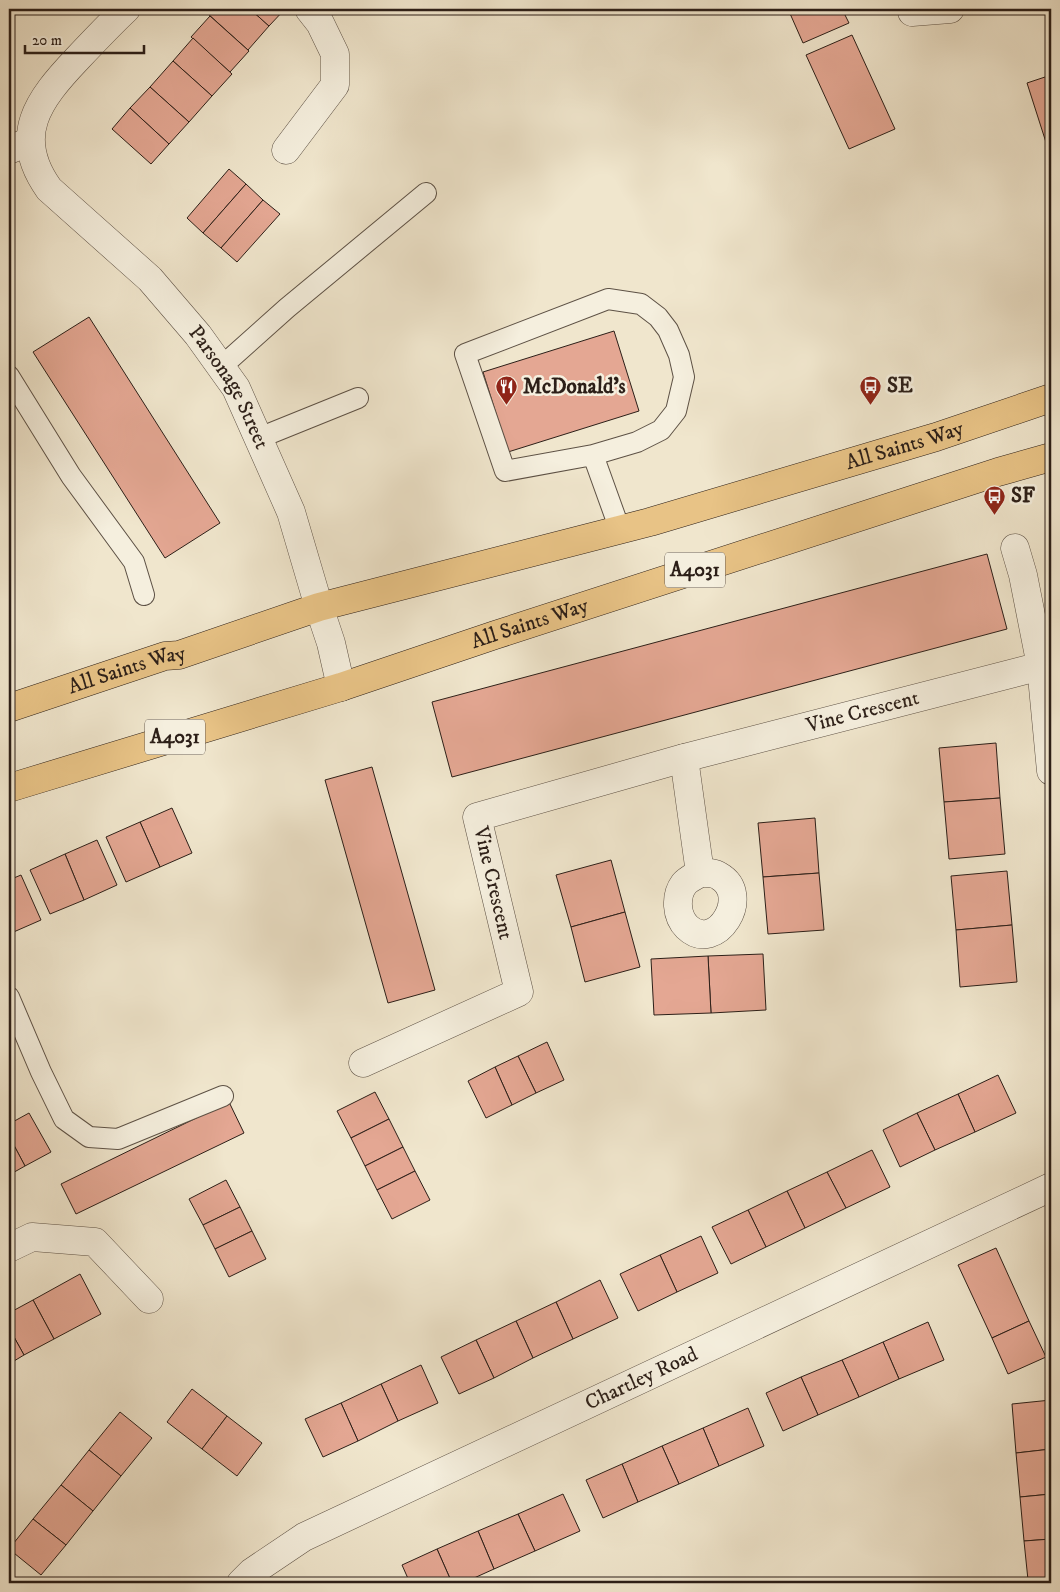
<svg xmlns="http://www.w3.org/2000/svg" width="1060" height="1592" font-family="'IM FELL DW Pica',serif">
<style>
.building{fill:#e4a793;stroke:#2c1f18}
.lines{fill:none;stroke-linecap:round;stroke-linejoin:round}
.service-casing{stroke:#5d5145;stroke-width:22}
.minor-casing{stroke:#5d5145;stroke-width:29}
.tertiary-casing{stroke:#5d5145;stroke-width:29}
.trunk-casing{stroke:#2c1f18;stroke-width:29}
.service{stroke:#f5efde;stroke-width:20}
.minor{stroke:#f5efde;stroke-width:28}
.tertiary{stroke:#f5efde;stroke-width:28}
.trunk{stroke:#e8c386;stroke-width:28}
.labels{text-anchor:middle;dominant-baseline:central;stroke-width:5;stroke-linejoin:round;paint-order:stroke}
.shield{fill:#f5efde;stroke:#685d53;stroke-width:1}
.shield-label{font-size:20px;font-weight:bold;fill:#2c1f18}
.poi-label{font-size:21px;font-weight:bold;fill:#2c1f18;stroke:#f5efde;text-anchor:start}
.street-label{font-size:21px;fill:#2c1f18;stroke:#f5efde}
</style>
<rect width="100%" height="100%" fill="#f0e6cd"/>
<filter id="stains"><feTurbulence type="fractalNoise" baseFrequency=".004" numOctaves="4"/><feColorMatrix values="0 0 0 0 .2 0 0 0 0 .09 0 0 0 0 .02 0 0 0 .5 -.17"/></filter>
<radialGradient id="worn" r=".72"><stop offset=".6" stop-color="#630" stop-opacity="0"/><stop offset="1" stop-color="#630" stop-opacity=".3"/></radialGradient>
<g class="building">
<path d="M 212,9 L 250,9 L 269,26 L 248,50 L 207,13 Z"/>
<path d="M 250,9 L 285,9 L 269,26 Z"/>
<path d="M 788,9 L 842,9 L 849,23 L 803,43 Z"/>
<path d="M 210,16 L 249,51 L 230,72 L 191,37 Z"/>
<path d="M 852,35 L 895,129 L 849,149 L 806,55 Z"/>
<path d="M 193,38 L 232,74 L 212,96 L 173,61 Z"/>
<path d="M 173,61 L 212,96 L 189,122 L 150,87 Z"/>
<path d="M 1051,75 L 1051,158 L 1027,83 Z"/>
<path d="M 150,87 L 189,122 L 169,144 L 130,108 Z"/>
<path d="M 130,108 L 169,144 L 151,164 L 112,129 Z"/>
<path d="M 229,169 L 246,184 L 203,233 L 187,218 Z"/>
<path d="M 246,184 L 263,200 L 221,248 L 203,233 Z"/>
<path d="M 263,200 L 280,214 L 237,262 L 221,248 Z"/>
<path d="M 89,317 L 220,523 L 165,558 L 33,352 Z"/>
<path d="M 614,331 L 639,411 L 508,452 L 483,372 Z"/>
<path d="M 987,554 L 1007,629 L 452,777 L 432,702 Z"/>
<path d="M 996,743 L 1000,798 L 944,802 L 939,748 Z"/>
<path d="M 372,767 L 435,990 L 388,1003 L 325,780 Z"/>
<path d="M 1000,798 L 1005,854 L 949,859 L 944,802 Z"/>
<path d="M 172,808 L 192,853 L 160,867 L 140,822 Z"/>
<path d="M 815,818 L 819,873 L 763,877 L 758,823 Z"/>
<path d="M 140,822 L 160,867 L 126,882 L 106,837 Z"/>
<path d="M 97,840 L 117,885 L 84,900 L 65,854 Z"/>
<path d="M 65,854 L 84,900 L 50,914 L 30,870 Z"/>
<path d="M 611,860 L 625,912 L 571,927 L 556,875 Z"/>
<path d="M 1007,871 L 1012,925 L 956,930 L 951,876 Z"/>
<path d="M 819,873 L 824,930 L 768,934 L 763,877 Z"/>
<path d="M 21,875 L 41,920 L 9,934 L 9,880 Z"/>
<path d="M 625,912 L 640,967 L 585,982 L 571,927 Z"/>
<path d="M 1012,925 L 1017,982 L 960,987 L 956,930 Z"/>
<path d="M 763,954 L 766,1010 L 711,1013 L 708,956 Z"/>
<path d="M 708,956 L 711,1013 L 654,1015 L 651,959 Z"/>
<path d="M 547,1042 L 564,1080 L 536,1093 L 518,1056 Z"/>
<path d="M 518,1056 L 536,1093 L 512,1105 L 495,1067 Z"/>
<path d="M 495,1067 L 512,1105 L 486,1118 L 468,1081 Z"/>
<path d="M 998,1075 L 1016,1113 L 975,1132 L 958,1094 Z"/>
<path d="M 375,1092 L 389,1119 L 351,1138 L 337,1111 Z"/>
<path d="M 958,1094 L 975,1132 L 935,1150 L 917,1113 Z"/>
<path d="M 229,1102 L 244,1133 L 76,1214 L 61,1184 Z"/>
<path d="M 29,1113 L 51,1152 L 25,1166 L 9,1136 L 9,1124 Z"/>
<path d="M 917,1113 L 935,1150 L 900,1167 L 883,1130 Z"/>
<path d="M 389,1119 L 403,1147 L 365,1166 L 351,1138 Z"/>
<path d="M 9,1136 L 25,1166 L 9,1175 Z"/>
<path d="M 403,1147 L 415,1171 L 377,1190 L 365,1166 Z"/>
<path d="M 872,1150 L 890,1187 L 846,1208 L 827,1172 Z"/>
<path d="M 415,1171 L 430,1200 L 392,1219 L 377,1190 Z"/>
<path d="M 827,1172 L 846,1208 L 805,1228 L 787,1191 Z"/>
<path d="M 226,1180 L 240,1207 L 203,1225 L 189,1199 Z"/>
<path d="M 787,1191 L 805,1228 L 766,1247 L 748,1210 Z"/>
<path d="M 240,1207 L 252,1231 L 215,1249 L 203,1225 Z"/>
<path d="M 748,1210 L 766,1247 L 731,1264 L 712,1227 Z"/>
<path d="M 252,1231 L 266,1259 L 229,1277 L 215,1249 Z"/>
<path d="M 701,1236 L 718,1273 L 677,1292 L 660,1255 Z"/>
<path d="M 996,1248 L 1029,1321 L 992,1338 L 958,1265 Z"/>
<path d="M 660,1255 L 677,1292 L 638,1311 L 620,1274 Z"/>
<path d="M 80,1274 L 101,1314 L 54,1339 L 33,1300 Z"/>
<path d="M 600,1280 L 618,1318 L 573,1339 L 556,1302 Z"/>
<path d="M 33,1300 L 54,1339 L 24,1355 L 9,1328 L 9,1313 Z"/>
<path d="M 556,1302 L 573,1339 L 533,1358 L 516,1321 Z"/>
<path d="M 516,1321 L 533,1358 L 494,1378 L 476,1340 Z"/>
<path d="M 1029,1321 L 1046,1357 L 1008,1374 L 992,1338 Z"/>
<path d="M 928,1322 L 944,1360 L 899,1379 L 883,1342 Z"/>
<path d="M 9,1328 L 24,1355 L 9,1364 Z"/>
<path d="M 476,1340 L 494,1378 L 459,1394 L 441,1357 Z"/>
<path d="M 883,1342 L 899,1379 L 859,1397 L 842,1360 Z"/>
<path d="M 842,1360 L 859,1397 L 818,1415 L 801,1377 Z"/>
<path d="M 421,1365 L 438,1403 L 398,1421 L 381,1384 Z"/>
<path d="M 801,1377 L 818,1415 L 783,1431 L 766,1393 Z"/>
<path d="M 381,1384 L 398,1421 L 358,1441 L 341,1403 Z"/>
<path d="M 192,1389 L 227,1416 L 202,1449 L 167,1422 Z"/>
<path d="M 1051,1400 L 1051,1449 L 1016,1453 L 1012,1404 Z"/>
<path d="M 341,1403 L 358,1441 L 323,1457 L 305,1419 Z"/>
<path d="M 748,1408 L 764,1446 L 719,1466 L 703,1428 Z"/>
<path d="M 120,1412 L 152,1438 L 121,1476 L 89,1450 Z"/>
<path d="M 227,1416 L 262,1443 L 237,1476 L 202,1449 Z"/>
<path d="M 703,1428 L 719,1466 L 679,1484 L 662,1446 Z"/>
<path d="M 662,1446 L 679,1484 L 638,1502 L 622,1464 Z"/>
<path d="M 1051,1449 L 1051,1494 L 1020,1497 L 1016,1453 Z"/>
<path d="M 89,1450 L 121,1476 L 93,1511 L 61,1485 Z"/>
<path d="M 622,1464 L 638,1502 L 603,1518 L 586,1480 Z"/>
<path d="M 61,1485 L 93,1511 L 66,1545 L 33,1519 Z"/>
<path d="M 563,1494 L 580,1531 L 535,1551 L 518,1514 Z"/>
<path d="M 1051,1494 L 1051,1539 L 1024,1541 L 1020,1497 Z"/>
<path d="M 518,1514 L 535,1551 L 494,1569 L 478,1531 Z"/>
<path d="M 33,1519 L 66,1545 L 41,1575 L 9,1549 Z"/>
<path d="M 478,1531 L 494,1569 L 463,1583 L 452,1583 L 437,1549 Z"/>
<path d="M 1051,1539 L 1051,1578 L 1028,1580 L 1024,1541 Z"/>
<path d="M 437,1549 L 452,1583 L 410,1583 L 402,1565 Z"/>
</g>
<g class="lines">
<defs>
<g id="service">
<path d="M 221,367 L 287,308 L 426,193"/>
<path d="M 9,376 L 71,476 L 134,562 L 144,595"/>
<path d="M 259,438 L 358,398"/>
<path d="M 593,455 L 637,442 L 661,430 L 676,411 L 684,377 L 679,355 L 668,330 L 658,317 L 641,304 L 608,299 L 465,354 L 505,471 L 593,455 L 620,530"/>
<path d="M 9,997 L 41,1072 L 64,1119 L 89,1137 L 118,1139 L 223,1096"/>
</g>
<g id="minor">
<path d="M 912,12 L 950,9"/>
<path d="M 9,150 L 30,141"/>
<path d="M 286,150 L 335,85 L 335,54 L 320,23 L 309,9"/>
<path d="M 1015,548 L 1023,575 L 1041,666 L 1051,771"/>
<path d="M 319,607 L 331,643 L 341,687"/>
<path d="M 684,758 L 700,873 C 695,876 687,880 684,884 C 675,896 676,916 687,927 C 716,955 753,895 719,876 C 713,872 706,873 700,873"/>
<path id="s1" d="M 363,1063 L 519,992 L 477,817 L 684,758 L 1041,666"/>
<path d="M 9,1248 L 32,1237 L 95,1242 L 149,1299"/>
<path id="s2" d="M 241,1583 L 252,1572 L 304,1537 L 1051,1187"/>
</g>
<g id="tertiary">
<path id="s3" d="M 126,9 C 109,25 93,42 77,59 C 38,100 11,136 49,189 L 150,279 L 198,335 L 236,388 L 291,512 L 319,607"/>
</g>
<g id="trunk">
<path id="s4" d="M 9,708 L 165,656 L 179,655 L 319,607 L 650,522 L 936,437 L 1051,398"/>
<path id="s5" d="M 9,788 L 341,687 L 495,635 L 998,472 L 1051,457"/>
</g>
</defs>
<use href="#service" class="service-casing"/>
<use href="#minor" class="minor-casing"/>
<use href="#tertiary" class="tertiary-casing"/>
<use href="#trunk" class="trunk-casing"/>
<use href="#service" class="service"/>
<use href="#minor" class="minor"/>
<use href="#tertiary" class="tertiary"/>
<use href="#trunk" class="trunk"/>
</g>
<defs>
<symbol id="bus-pin" viewBox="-11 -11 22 30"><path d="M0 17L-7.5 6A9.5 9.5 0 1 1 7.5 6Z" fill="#8f2418" stroke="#f5efde"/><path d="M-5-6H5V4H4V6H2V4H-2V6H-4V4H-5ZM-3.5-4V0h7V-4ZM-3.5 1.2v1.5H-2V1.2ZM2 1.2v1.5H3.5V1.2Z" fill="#fff"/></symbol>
<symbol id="restaurant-pin" viewBox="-11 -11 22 30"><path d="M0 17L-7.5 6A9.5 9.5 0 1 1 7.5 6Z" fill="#8f2418" stroke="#f5efde"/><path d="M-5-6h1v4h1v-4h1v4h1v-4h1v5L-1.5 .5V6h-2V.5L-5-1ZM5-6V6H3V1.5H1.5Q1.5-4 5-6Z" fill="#fff"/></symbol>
</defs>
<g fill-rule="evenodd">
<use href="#bus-pin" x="858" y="374" width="25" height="34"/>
<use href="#restaurant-pin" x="494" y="374" width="25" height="34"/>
<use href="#bus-pin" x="982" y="484" width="25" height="34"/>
</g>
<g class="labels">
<g class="shield">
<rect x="665" y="552.5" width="60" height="35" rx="4"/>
<rect x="145" y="719.5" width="60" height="35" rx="4"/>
</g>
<g class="shield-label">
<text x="695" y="570">A4031</text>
<text x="175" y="737">A4031</text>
</g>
<g class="poi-label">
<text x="887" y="386">SE</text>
<text x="523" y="387">McDonald's</text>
<text x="1011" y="496">SF</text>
</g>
<g class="street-label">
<text stroke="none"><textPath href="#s3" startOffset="489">Parsonage Street</textPath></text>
<text stroke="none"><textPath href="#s4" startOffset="934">All Saints Way</textPath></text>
<text stroke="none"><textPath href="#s5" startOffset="546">All Saints Way</textPath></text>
<text stroke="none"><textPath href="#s4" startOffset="124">All Saints Way</textPath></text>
<text stroke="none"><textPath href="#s1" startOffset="751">Vine Crescent</textPath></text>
<text transform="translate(493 883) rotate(77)">Vine Crescent</text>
<text stroke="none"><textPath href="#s2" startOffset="451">Chartley Road</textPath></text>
</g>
</g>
<rect width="1060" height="1592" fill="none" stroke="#f0e6cd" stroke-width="30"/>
<rect x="10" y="10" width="1040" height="1572" fill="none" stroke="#2c1f18" stroke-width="2.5"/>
<rect x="15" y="15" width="1030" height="1562" fill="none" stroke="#2c1f18"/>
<path d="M25 45v8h119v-8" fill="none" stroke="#2c1f18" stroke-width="2.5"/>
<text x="32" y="45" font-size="15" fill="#2c1f18" stroke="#f5efde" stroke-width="4" paint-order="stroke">20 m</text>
<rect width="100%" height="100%" filter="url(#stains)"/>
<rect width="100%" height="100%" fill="url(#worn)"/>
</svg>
